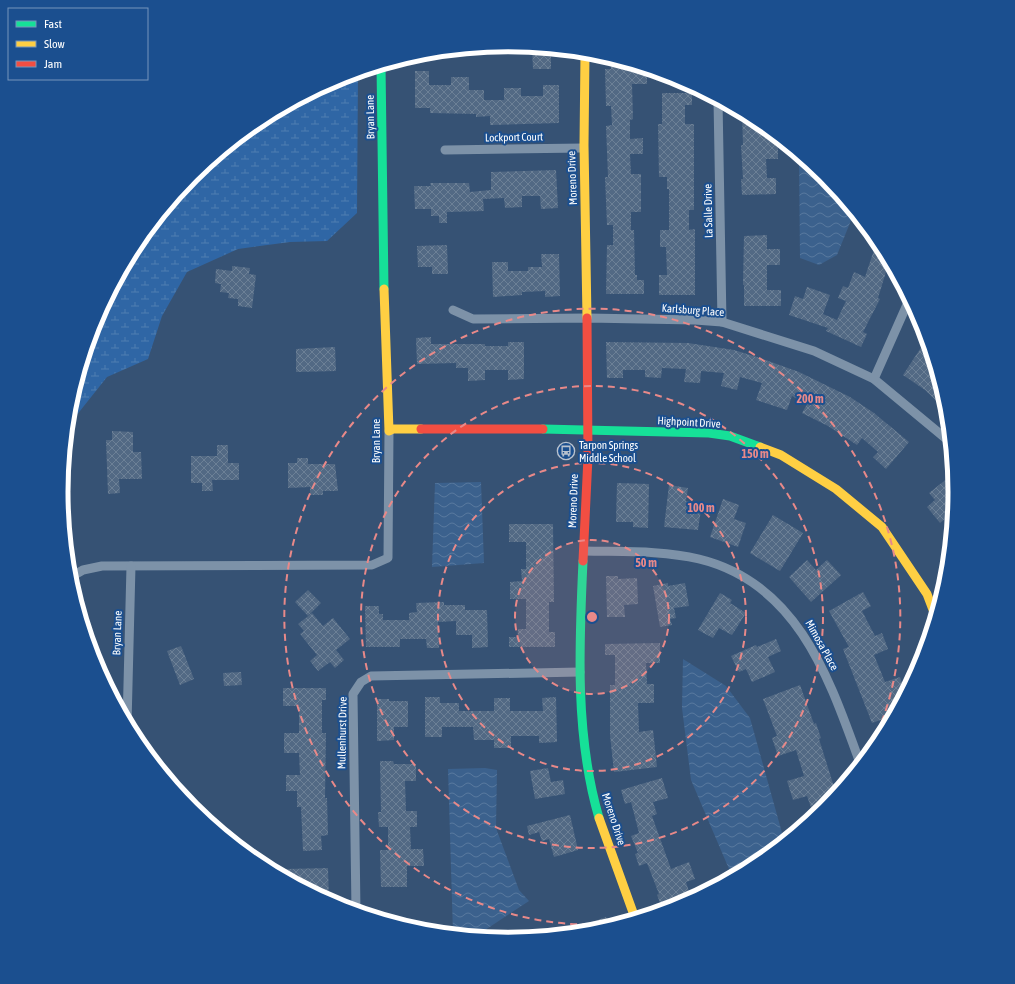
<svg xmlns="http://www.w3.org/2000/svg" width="1015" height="984" font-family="'Asap Condensed',sans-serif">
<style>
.wetland{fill:url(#wetland-marsh)}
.water{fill:url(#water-waves)}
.building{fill:url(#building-cross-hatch)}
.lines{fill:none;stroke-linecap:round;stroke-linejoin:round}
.street{stroke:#7d92a8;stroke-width:9}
.fast{stroke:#16e098;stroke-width:9}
.slow{stroke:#ffcf43;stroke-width:9}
.jam{stroke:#f24e42;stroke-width:9}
.ring{fill:none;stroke:#e88989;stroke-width:2;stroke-dasharray:7 5}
.labels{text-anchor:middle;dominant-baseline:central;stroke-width:4;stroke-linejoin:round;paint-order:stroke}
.street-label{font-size:11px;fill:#fff;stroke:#1b4f8f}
.poi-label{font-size:11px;fill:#fff;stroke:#1b4f8f;text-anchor:start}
.rim{fill:none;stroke:#fff;stroke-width:5}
.centre{fill:#e88989;stroke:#1b4f8f;stroke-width:2}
.ring-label{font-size:12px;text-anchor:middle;font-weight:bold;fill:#e88989;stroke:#1b4f8f;stroke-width:4;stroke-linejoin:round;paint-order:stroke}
</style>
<defs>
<pattern id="wetland-marsh" width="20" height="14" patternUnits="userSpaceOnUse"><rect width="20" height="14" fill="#2f66a5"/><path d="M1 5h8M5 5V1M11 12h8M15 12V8" fill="none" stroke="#4e7db2"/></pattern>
<pattern id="water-waves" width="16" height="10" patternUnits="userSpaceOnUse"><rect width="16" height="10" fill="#3b618d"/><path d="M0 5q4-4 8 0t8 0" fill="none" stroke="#58799e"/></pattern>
<pattern id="building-cross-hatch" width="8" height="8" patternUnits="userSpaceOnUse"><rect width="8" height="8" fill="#526984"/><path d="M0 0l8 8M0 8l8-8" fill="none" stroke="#6c8096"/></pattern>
</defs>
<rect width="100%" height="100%" fill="#365274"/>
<path class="wetland" d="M 358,72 L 357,213 L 327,241 L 290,242 L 238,249 L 187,272 L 162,316 L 148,359 L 107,377 L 72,421 L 65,442 L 69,405 L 95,321 L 136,243 L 192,176 L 259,120 L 337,79 Z"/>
<g class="water">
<path d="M 799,156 L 824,176 L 854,213 L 837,255 L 819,265 L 800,258 Z"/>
<path d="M 481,482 L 484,563 L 432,567 L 435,483 Z"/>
<path d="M 683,659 L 726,686 L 750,718 L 784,840 L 756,864 L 732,876 L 691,780 L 682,708 Z"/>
<path d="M 485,768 L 497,770 L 496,828 L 519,890 L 529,901 L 476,936 L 453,934 L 448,769 Z"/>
</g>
<g class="building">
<path d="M 532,47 L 551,49 L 551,69 L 533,69 Z"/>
<path d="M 611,59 L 631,65 L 631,70 L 647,70 L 647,84 L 632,84 L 633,119 L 630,120 L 630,139 L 643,138 L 643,154 L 630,154 L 631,174 L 641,174 L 641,212 L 631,212 L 631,230 L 634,230 L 635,275 L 637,275 L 637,280 L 644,280 L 644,294 L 606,294 L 607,245 L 613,245 L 613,225 L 607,225 L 605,177 L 608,177 L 606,126 L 612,125 L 611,106 L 606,106 L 605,69 L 611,69 Z"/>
<path d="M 415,71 L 429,71 L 429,85 L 451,85 L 451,77 L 469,77 L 469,90 L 484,90 L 484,100 L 504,100 L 504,88 L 521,88 L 521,96 L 543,96 L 543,85 L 559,85 L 559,123 L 490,125 L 490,116 L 476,117 L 476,114 L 430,113 L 430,108 L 415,108 Z"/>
<path d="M 662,93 L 692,93 L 692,105 L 685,105 L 685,124 L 694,124 L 694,210 L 689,210 L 689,230 L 695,229 L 695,295 L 659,295 L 659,275 L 667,275 L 666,247 L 660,247 L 660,230 L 669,230 L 669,189 L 667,189 L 667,177 L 659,177 L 658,124 L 662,124 Z"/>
<path d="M 742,113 L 756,120 L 778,139 L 778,159 L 766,159 L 767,178 L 776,178 L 776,194 L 742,195 L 741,179 L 743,179 L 741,145 L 743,145 Z"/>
<path d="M 556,170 L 558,208 L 541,209 L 540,196 L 522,196 L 522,207 L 505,208 L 504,198 L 483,199 L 484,211 L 447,212 L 447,223 L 439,223 L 439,216 L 431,216 L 431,209 L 415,209 L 414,186 L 431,186 L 430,183 L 469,183 L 470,192 L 491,190 L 491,172 Z"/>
<path d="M 767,235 L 767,249 L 780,249 L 780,265 L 767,265 L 767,290 L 781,290 L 781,306 L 744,306 L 744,285 L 743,285 L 744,236 Z"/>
<path d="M 877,241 L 889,262 L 878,298 L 880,299 L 863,332 L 867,334 L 861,347 L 826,331 L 828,328 L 789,315 L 795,296 L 803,299 L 807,287 L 830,295 L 823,314 L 837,320 L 846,301 L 838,298 L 843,286 L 848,288 L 854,272 L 865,277 Z"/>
<path d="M 447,245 L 448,274 L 432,274 L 432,267 L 418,267 L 417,246 Z"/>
<path d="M 541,254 L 559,254 L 560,296 L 545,297 L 545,291 L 522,292 L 522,295 L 493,297 L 492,262 L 508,262 L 508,271 L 528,271 L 528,267 L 542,267 Z"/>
<path d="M 232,266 L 250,268 L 249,274 L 256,275 L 252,308 L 238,306 L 238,299 L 228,298 L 229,293 L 220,292 L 221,284 L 215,283 L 216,269 L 232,271 Z"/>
<path d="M 431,337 L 431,344 L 485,344 L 485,346 L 508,346 L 508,342 L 524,342 L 524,379 L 508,380 L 508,370 L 485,370 L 485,380 L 468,381 L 468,368 L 456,368 L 456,363 L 417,364 L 416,338 Z"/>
<path d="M 926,340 L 946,405 L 946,410 L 925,390 L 903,375 Z"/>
<path d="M 606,342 L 688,343 L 734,350 L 760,358 L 799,372 L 850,397 L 874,413 L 909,442 L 886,469 L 873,457 L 878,452 L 862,438 L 857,445 L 828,426 L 802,413 L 807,404 L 792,396 L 787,410 L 756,400 L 762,383 L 740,377 L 737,390 L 721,386 L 724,373 L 701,371 L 700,383 L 684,382 L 686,369 L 662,368 L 661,378 L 645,377 L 645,370 L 623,370 L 623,378 L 607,378 Z"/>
<path d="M 335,347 L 336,371 L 296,372 L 296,349 Z"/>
<path d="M 112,431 L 133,432 L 133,452 L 141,452 L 142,479 L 119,479 L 120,493 L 108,494 L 106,440 L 112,440 Z"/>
<path d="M 217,445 L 228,445 L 228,463 L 239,463 L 239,480 L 212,480 L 213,491 L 202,491 L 202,483 L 191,483 L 191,456 L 217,456 Z"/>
<path d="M 297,458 L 308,458 L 308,464 L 335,464 L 338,491 L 323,491 L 323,495 L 310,495 L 310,487 L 288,488 L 288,463 L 297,463 Z"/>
<path d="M 948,478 L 954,486 L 952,513 L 940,523 L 927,507 L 935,500 L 929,493 Z"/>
<path d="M 617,483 L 649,484 L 648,528 L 633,527 L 633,522 L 616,522 Z"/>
<path d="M 669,485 L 688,488 L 686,501 L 702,503 L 698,530 L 664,527 Z"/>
<path d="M 723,499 L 739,505 L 734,519 L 746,523 L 738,547 L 710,537 Z"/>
<path d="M 773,515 L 803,533 L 780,571 L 750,553 Z"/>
<path d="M 509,524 L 553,524 L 554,602 L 549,602 L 549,632 L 555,632 L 555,647 L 509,647 L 509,637 L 518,637 L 518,629 L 526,629 L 526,599 L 510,599 L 510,582 L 522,581 L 521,569 L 526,569 L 526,542 L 509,542 Z"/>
<path d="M 807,560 L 816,570 L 827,560 L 841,575 L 811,602 L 789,577 Z"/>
<path d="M 606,576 L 618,576 L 618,579 L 637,578 L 638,604 L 624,605 L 625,617 L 607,617 Z"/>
<path d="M 668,583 L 668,586 L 685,583 L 689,606 L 674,608 L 676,618 L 670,619 L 672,625 L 660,627 L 653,586 Z"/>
<path d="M 308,590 L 321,603 L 308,616 L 295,602 Z"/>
<path d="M 863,592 L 871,606 L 862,611 L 875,636 L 882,633 L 888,649 L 874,655 L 885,682 L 900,677 L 905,692 L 892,716 L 872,723 L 843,649 L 849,647 L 829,611 Z"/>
<path d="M 720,593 L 732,600 L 730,603 L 746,613 L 732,635 L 719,628 L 713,638 L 698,630 Z"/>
<path d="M 444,602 L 444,605 L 465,605 L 465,610 L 487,610 L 488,647 L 472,648 L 472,635 L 456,635 L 456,621 L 438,622 L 439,648 L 427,648 L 426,639 L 400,639 L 400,647 L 366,647 L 365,606 L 379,606 L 379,614 L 383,614 L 383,620 L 409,620 L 409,613 L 417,612 L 416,603 Z"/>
<path d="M 312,613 L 323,626 L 333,618 L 350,639 L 336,650 L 344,660 L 335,668 L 330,662 L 318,671 L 310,661 L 317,655 L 300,634 L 304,631 L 298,624 Z"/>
<path d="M 776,639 L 781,651 L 768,657 L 775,672 L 752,682 L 746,669 L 739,672 L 731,656 L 756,645 L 757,647 Z"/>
<path d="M 660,643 L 660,663 L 646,663 L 647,684 L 654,684 L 654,703 L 638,703 L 639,732 L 653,730 L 657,767 L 614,772 L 610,735 L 610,685 L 615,685 L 615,655 L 605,655 L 605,644 Z"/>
<path d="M 181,646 L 194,679 L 180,685 L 167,651 Z"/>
<path d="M 241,672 L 242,685 L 224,686 L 223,673 Z"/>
<path d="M 800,685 L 814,724 L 816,723 L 821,738 L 819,739 L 836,793 L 823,808 L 813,813 L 807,796 L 793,800 L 787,781 L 804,776 L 796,750 L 778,756 L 772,738 L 777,736 L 763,699 Z"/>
<path d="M 283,688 L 326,688 L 326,700 L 322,700 L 322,733 L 326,733 L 325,798 L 327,798 L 328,835 L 321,836 L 322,850 L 303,851 L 301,807 L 297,807 L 297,791 L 286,791 L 286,775 L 300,775 L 299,753 L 284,753 L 284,733 L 299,733 L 299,706 L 283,706 Z"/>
<path d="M 425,697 L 440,697 L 440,703 L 459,703 L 459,711 L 494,711 L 494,698 L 510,698 L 510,711 L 543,711 L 542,698 L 556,697 L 557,742 L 539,743 L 539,736 L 511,736 L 511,748 L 494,748 L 494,740 L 474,740 L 473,727 L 442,727 L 442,737 L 425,737 Z"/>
<path d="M 377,699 L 389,699 L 389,701 L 408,701 L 408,727 L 394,727 L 394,740 L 377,741 Z"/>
<path d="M 380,761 L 393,761 L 394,764 L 416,764 L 416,781 L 405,781 L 406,811 L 417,811 L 417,827 L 410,827 L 411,849 L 423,849 L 424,866 L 407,866 L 407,887 L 381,887 L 380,850 L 388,850 L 388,827 L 379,827 L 378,812 L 381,812 Z"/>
<path d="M 548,768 L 551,782 L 563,780 L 565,794 L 535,799 L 530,771 Z"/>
<path d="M 662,778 L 668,798 L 653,802 L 657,814 L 652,816 L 671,869 L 689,862 L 695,879 L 686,882 L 691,898 L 678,905 L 663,910 L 657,895 L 659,894 L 647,863 L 639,866 L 635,854 L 638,853 L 631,836 L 639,833 L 631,802 L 625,804 L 621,790 Z"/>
<path d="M 570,815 L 578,850 L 554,857 L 549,839 L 542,841 L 539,832 L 529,835 L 527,826 Z"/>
<path d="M 328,868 L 329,901 L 286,878 L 286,869 Z"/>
<path d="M 606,917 L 609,926 L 594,930 L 570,933 L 570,930 Z"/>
</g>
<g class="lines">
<g class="street">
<path d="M 718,100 L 722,322"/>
<path d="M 445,150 L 583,148"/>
<path d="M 453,310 L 473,319 L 588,318 L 695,320 L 722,322 L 814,351 L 874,379 L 950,442"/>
<path d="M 874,379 L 909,300"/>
<path d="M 584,551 C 621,552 662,550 699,559 C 798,583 829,678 860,763"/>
<path d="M 69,578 L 83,570 L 102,566 L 372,565 L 388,558 L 389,431"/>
<path d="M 127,724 L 131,566"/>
<path d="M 356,911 L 353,694 L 361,682 L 371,676 L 580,672"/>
</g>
<g class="fast">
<path d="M 381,65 L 384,289"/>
<path d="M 543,429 L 709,433 L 730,436 L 760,447"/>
<path d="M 583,561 C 579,647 575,736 599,818"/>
</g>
<g class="slow">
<path d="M 585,53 L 584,145 L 587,318"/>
<path d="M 384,289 L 389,431 L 393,429 L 421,429"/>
<path d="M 760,447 L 781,455 L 836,489 L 882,527 L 927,594 L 935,615"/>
<path d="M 599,818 L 635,918"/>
</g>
<g class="jam">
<path d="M 421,429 L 543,429"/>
<path d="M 583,561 L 588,457 L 587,318"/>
</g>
</g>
<circle cx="592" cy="617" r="77" fill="#e88989" fill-opacity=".12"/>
<g class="ring">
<circle cx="592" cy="617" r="77"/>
<circle cx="592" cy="617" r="154"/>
<circle cx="592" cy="617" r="231"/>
<path d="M613 924A308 308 0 1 1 869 752"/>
</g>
<defs>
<symbol id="bus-ring" viewBox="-11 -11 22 22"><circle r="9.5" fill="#1b4f8f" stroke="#b9c2ce" stroke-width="1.5"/><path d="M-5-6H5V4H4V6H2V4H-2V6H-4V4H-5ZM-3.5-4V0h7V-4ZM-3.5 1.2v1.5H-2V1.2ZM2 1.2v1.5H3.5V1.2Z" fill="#b9c2ce"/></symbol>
</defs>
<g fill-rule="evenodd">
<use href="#bus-ring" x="556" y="441" width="20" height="20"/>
</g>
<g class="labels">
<g class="street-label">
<text transform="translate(370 117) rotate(-91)">Bryan Lane</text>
<text transform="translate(514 137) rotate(-1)">Lockport Court</text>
<text transform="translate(572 178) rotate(-92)">Moreno Drive</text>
<text transform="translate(708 211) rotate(-91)">La Salle Drive</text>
<text transform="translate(693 310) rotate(4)">Karlsburg Place</text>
<text transform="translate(689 422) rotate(3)">Highpoint Drive</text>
<text transform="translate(376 441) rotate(-90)">Bryan Lane</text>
<text transform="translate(573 501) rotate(-88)">Moreno Drive</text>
<text transform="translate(117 633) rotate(-88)">Bryan Lane</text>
<text transform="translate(822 645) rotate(61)">Mimosa Place</text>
<text transform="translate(342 733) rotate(-89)">Mullenhurst Drive</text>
<text transform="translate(614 819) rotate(72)">Moreno Drive</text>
</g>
<g class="poi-label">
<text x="579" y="445">Tarpon Springs<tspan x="579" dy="13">Middle School</tspan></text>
</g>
</g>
<path d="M0 0H1015V984H0ZM68 492a440 440 0 1 1 880 0a440 440 0 1 1-880 0Z" fill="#1b4f8f" fill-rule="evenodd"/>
<path class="rim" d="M68 492a440 440 0 1 1 880 0a440 440 0 1 1-880 0Z"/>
<circle cx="592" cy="617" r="6" class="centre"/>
<g class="ring-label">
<text x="810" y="403">200 m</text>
<text x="755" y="458">150 m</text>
<text x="701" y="512">100 m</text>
<text x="646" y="567">50 m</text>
</g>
<rect x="8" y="8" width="140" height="72" fill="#1b4f8f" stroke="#7695bc"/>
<rect x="16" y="21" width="20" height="6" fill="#16e098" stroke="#7695bc"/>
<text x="44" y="28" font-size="12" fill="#ffffff">Fast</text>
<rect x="16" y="41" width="20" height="6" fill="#ffcf43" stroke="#7695bc"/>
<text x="44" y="48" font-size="12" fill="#ffffff">Slow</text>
<rect x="16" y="61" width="20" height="6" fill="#f24e42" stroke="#7695bc"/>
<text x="44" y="68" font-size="12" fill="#ffffff">Jam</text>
</svg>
